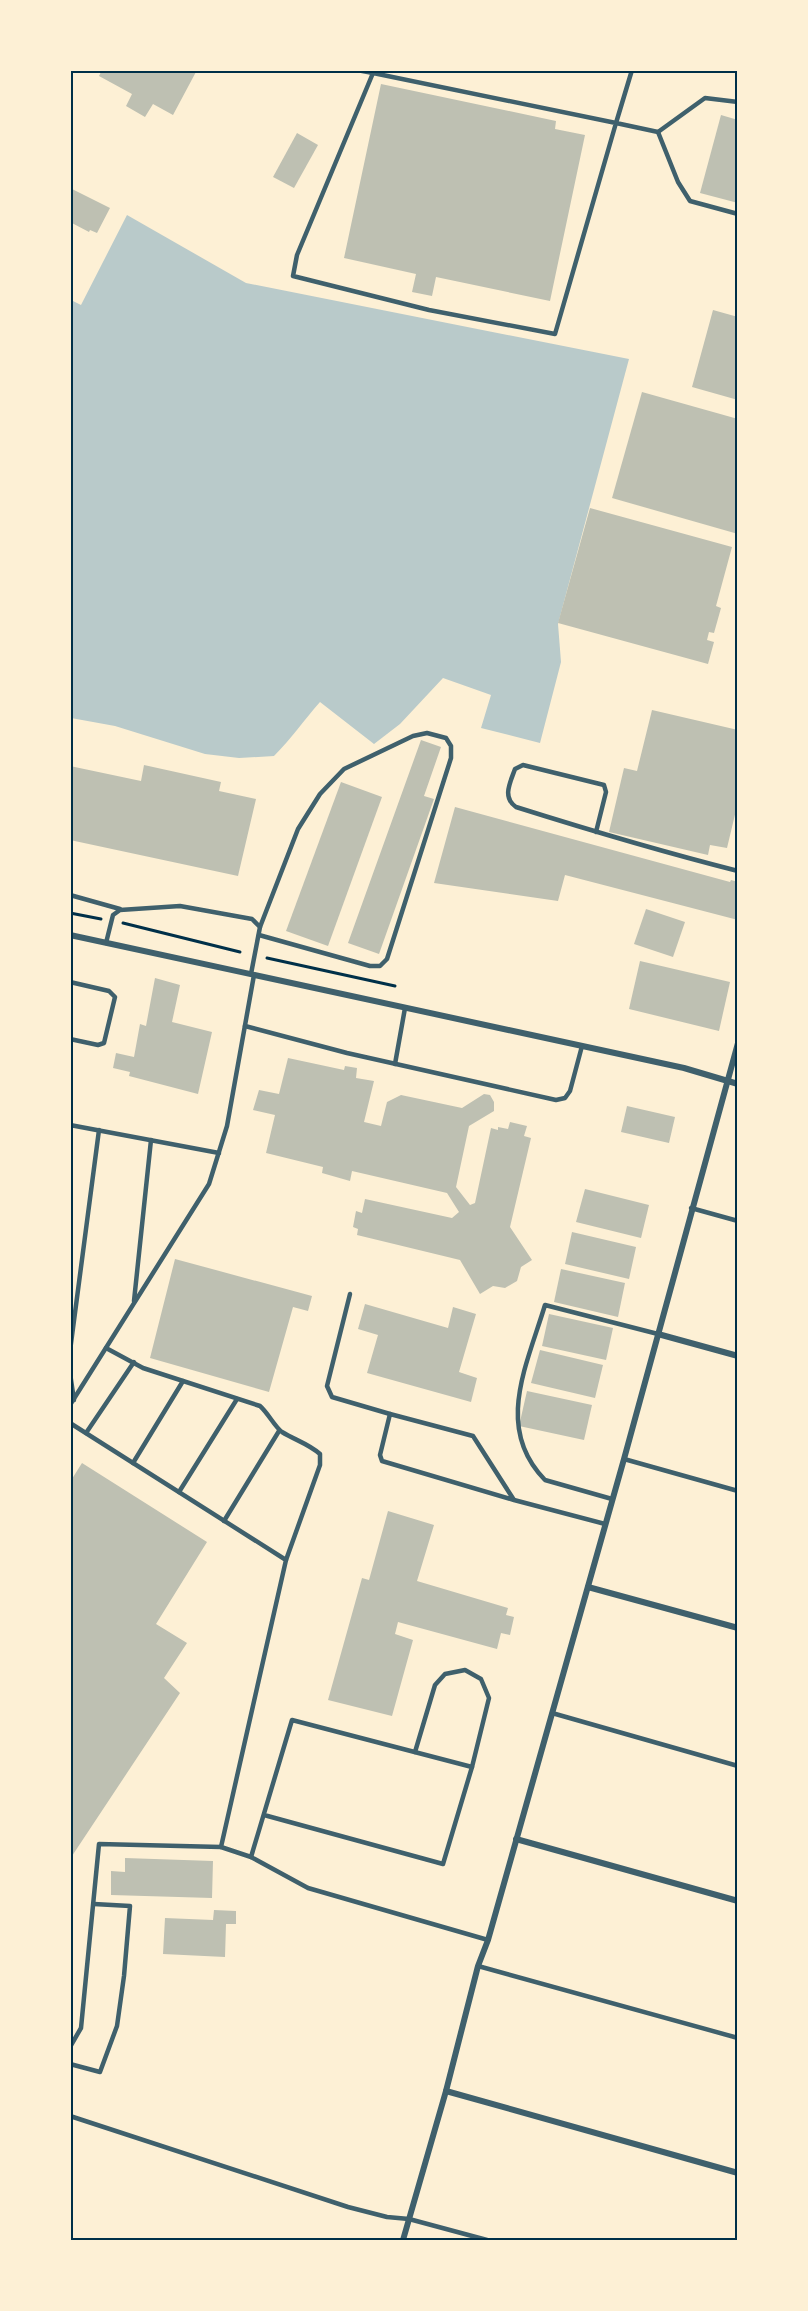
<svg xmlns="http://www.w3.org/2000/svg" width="808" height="2311" font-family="'Noto Serif',serif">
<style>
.green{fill:#b9caca}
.building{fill:#bec0b2}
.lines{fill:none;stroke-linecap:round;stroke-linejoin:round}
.path{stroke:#003049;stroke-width:3}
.service{stroke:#3f606c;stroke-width:4.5}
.minor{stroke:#3f606c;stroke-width:6}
.neatline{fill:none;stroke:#003049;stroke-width:2}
</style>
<rect width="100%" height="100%" fill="#fdf0d5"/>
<path class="green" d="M 127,215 L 246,283 L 629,359 L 558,624 L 561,662 L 540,743 L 481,728 L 491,695 L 443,678 L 400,724 L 374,744 L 320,702 C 304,720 291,739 274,756 L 239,758 L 205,754 L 115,726 L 71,718 L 71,300 L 81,305 Z"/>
<g class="building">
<path d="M 102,70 L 197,70 L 173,115 L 153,104 L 145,117 L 126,106 L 132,94 L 99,76 Z"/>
<path d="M 381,84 L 556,121 L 555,129 L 585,135 L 550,301 L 436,277 L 432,296 L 412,292 L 416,274 L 344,258 Z"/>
<path d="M 721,115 L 738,120 L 738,203 L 700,193 Z"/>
<path d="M 297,133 L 318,145 L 294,188 L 273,177 Z"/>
<path d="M 70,188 L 110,208 L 97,233 L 90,230 L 89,232 L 70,222 Z"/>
<path d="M 713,310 L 738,317 L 738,400 L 692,387 Z"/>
<path d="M 642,392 L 738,419 L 738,534 L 612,498 Z"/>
<path d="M 590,508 L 732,547 L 716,606 L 721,608 L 714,633 L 709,632 L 707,640 L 714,642 L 708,664 L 558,623 Z"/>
<path d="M 652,710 L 738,730 L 738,802 L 727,848 L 710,845 L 708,855 L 609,832 L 624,768 L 637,771 Z"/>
<path d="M 421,740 L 441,747 L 424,796 L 434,799 L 379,954 L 348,943 Z"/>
<path d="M 144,765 L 221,782 L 219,791 L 256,799 L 238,876 L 70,840 L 70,766 L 141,781 Z"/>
<path d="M 341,782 L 382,797 L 328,946 L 286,931 Z"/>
<path d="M 455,807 L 730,882 L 731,880 L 738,882 L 738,920 L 565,875 L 558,901 L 434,883 Z"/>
<path d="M 646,909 L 685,922 L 673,957 L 634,944 Z"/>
<path d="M 640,961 L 730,982 L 719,1031 L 629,1009 Z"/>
<path d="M 155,978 L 180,985 L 172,1022 L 212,1032 L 198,1094 L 129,1076 L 130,1072 L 113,1068 L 116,1053 L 134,1057 L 140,1024 L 146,1026 Z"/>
<path d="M 288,1058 L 344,1070 L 345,1066 L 357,1068 L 356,1078 L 374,1081 L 364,1122 L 381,1126 L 387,1102 L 401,1095 L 462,1108 L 484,1094 L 490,1095 L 494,1102 L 494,1111 L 469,1126 L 456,1187 L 470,1205 L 475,1203 L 491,1128 L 498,1130 L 498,1127 L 508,1129 L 510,1122 L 527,1126 L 524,1136 L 531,1138 L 510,1227 L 532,1260 L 521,1267 L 517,1281 L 505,1288 L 493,1286 L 480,1294 L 460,1260 L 357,1235 L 358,1229 L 353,1227 L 356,1211 L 362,1213 L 365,1199 L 452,1218 L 459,1212 L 447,1193 L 352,1171 L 350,1181 L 322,1173 L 323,1167 L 266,1153 L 275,1115 L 253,1110 L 259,1090 L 279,1094 Z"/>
<path d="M 627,1106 L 675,1117 L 669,1143 L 621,1132 Z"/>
<path d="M 585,1189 L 649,1205 L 641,1238 L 576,1222 Z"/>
<path d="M 572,1232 L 636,1247 L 629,1279 L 565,1264 Z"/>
<path d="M 175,1259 L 312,1296 L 308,1311 L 293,1307 L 269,1392 L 150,1358 Z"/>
<path d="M 561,1269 L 625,1283 L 618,1317 L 554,1302 Z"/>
<path d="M 365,1304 L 448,1328 L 453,1307 L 476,1314 L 459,1372 L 477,1378 L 471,1402 L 367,1373 L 378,1335 L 358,1329 Z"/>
<path d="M 549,1314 L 613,1328 L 606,1360 L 542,1346 Z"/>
<path d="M 540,1350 L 603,1365 L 595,1398 L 531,1383 Z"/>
<path d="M 527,1391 L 592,1405 L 584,1440 L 519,1426 Z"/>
<path d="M 82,1463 L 207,1542 L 156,1624 L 187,1643 L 164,1678 L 180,1693 L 70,1859 L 70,1482 Z"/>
<path d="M 388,1511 L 434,1525 L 417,1581 L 508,1608 L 506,1615 L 514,1617 L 510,1635 L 501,1633 L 497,1649 L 398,1622 L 395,1634 L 413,1640 L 392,1716 L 328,1700 L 362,1578 L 369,1580 Z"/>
<path d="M 125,1858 L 213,1861 L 212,1898 L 111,1895 L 111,1871 L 125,1872 Z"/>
<path d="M 214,1910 L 236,1911 L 236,1924 L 226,1924 L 225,1957 L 163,1954 L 165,1918 L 213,1920 Z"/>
</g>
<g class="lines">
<g class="path">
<path d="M 70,913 L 101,919"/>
<path d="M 123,923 L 240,952"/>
<path d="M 267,958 L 395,986"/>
</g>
<g class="service">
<path d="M 357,70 L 373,73 L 616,123 L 555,334 L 429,310 L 293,276 L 297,255 L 373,73"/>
<path d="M 632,70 L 616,123 L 658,132 L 705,98 L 738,102"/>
<path d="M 658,132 L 678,182 L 690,201 L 738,214"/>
<path d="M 596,832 L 606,792 L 604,785 L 523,765 L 515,769 C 510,783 502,797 516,807 C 589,830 663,852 738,871"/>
<path d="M 70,895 L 120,909"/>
<path d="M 259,935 L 370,966 L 380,966 L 387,959 L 451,758 L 451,746 L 446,738 L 427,733 L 413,736 L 344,769 L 320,794 L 298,829 L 260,927"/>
<path d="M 106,943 L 113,915 L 120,910 L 180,906 L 252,919 L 260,927 L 251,974"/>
<path d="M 70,982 L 109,991 L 115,997 L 104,1043 L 98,1045 L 70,1039"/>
<path d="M 245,1026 L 347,1053 L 556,1100 L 565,1098 L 570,1091 L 582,1046"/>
<path d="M 395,1064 L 405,1008"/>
<path d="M 70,1125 L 219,1153"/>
<path d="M 691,1208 L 738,1221"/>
<path d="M 350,1294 L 327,1386 L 332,1397 L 390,1414"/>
<path d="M 134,1301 L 151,1140"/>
<path d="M 106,1348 L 143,1368 L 260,1406 C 268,1413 275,1427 282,1432 C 295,1440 309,1444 320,1454 L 320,1465 L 286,1560"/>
<path d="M 70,1351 L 99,1130"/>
<path d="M 70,1373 L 74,1400"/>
<path d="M 70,1405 L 209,1184 L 227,1126 L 254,975"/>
<path d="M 70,1423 L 286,1560 L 221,1847 L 251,1857 L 308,1888 L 488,1940"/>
<path d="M 86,1433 L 134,1362"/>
<path d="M 624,1459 L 738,1491"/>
<path d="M 133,1463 L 183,1381"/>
<path d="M 179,1492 L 237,1399"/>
<path d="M 612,1499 L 545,1480 C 494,1428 527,1365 545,1305 L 658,1334"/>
<path d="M 514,1500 L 382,1461 L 380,1455 L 390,1414 L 473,1436 L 514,1500 L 605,1524"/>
<path d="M 224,1521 L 279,1431"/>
<path d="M 552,1713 L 738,1766"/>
<path d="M 415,1752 L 435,1685 L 445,1674 L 465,1670 L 481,1679 L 489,1698 L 472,1767"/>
<path d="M 251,1857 L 292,1720 L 472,1767 L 443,1864 L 264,1815"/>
<path d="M 478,1966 L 738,2038"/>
<path d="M 70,2047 L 81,2028 L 99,1844 L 221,1847"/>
<path d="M 70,2064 L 100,2072 L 117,2026 L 124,1976 L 130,1906 L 94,1904"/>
<path d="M 70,2116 L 348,2207 L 387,2217 L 409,2219 L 487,2240"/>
</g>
<g class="minor">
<path d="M 70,935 L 684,1068 L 738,1084"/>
<path d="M 658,1334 L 738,1356"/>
<path d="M 588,1587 L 738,1628"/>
<path d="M 516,1839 L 738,1901"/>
<path d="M 446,2091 L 738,2173"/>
<path d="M 403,2240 L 446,2091 L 478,1966 L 488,1940 L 624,1459 L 738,1043"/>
</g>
</g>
<rect width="808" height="2311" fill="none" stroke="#fdf0d5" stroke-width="144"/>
<rect x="72" y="72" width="664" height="2167" class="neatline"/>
</svg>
